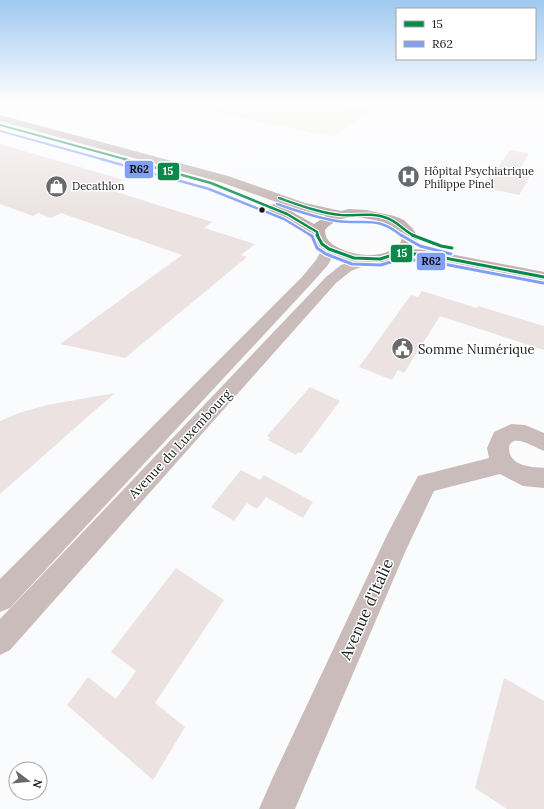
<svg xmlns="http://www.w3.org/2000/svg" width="544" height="809" font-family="Lora,serif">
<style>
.green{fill:#ebf2e0}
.building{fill:#ece2e2}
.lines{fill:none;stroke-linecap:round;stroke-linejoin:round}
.minor{fill:#cabcbb;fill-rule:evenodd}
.primary{fill:#c2b3b1;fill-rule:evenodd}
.bus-1-far2-casing{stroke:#fff;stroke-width:3.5}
.bus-1-far1-casing{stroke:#fff;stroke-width:4.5}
.bus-1-casing{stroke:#fff;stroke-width:5.5}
.bus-2-far2-casing{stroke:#fff;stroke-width:3.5}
.bus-2-far1-casing{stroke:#fff;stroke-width:4.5}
.bus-2-casing{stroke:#fff;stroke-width:5.5}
.bus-1-far2{stroke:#088a4b;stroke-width:2}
.bus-1-far1{stroke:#088a4b;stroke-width:2.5}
.bus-1{stroke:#088a4b;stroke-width:3}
.bus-2-far2{stroke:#819ff7;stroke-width:2}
.bus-2-far1{stroke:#819ff7;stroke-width:2.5}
.bus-2{stroke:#819ff7;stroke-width:3}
.bus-dot{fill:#1a1b1c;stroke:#fff;stroke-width:1.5}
.labels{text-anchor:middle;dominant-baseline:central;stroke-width:3;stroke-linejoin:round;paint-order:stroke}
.far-poi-label{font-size:11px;fill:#1a1b1c;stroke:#fff;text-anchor:start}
.poi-label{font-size:13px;fill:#1a1b1c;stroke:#fff;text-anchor:start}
.street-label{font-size:13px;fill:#1a1b1c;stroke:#fff}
.near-street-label{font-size:16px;fill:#1a1b1c;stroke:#fff}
.line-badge{stroke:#fff;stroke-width:1.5}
.badge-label{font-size:11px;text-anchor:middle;font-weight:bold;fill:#fff}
.pale-badge-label{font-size:11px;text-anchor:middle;font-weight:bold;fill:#111}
</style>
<rect width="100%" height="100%" fill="#fafbfd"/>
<path class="green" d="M 239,100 L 316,100 L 372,110 L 333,137 L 215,112 Z"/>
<g class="building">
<path d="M 0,144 L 124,180 L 107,189 L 212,222 L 204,228 L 255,244 L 241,255 L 247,257 L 125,358 L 60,344 L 182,255 L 61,213 L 51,218 L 38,213 L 33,216 L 0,204 Z"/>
<path d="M 510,150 L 529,153 L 519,171 L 532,174 L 519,195 L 481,187 L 495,167 L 498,167 Z"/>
<path d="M 422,291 L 477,308 L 478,306 L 544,326 L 544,350 L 440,316 L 404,373 L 398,370 L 392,380 L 359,367 L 411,295 L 418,297 Z"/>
<path d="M 310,387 L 340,401 L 301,453 L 298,452 L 296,455 L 268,440 L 270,438 L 267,436 Z"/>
<path d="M 115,393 L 93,412 L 0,494 L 0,421 L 19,413 L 47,405 Z"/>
<path d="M 241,470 L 260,480 L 264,475 L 313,502 L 303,518 L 266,497 L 257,509 L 247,503 L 234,521 L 211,507 Z"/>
<path d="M 176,568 L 224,600 L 155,703 L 185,727 L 153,780 L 67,705 L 88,677 L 116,699 L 136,671 L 111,652 Z"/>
<path d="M 504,678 L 544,701 L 544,809 L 507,809 L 475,788 Z"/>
</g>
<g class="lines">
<g class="minor">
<path d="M 329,245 L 334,246 L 336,249 L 328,265 L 312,283 L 10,608 L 0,612 L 0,579 L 302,277 L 316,260 L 324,246 Z"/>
<path d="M 369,255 L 374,256 L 376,259 L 374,262 L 351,271 L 336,283 L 10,650 L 0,655 L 0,619 L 326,277 L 341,265 Z"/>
<path d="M 511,424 L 525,425 L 544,433 L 544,451 C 536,448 523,439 514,441 C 511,442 509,445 509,448 C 509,466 531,467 544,468 L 544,488 L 523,486 L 500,474 L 434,491 L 406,550 L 295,809 L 259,809 L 273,777 L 387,535 L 418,476 L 489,458 L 487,448 L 494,432 Z"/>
</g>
<path class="primary" d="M 0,115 L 228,176 L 305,203 L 341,211 L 349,209 L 366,210 L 394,216 L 404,220 L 413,229 L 417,235 L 416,244 L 412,249 L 429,250 L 544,272 L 544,282 L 429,260 L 402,258 L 385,263 L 371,264 L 343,260 L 324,252 L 315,246 L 310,234 L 270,211 L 268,208 L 270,205 L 275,204 L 280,205 L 314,224 L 326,216 L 296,209 L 220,182 L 0,121 ZM 356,217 C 443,227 387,272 339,248 C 331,244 325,240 325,230 C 332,221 345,217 356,217 Z"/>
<defs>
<path id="bus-1-far2" d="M 0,125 L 128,160"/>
<g id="bus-1-far1">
<path d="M 124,159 L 211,183 L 287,214 L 317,232 L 318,236"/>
<path d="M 279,198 C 299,205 320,213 341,215 C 357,216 371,212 387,218 C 398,222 405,232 415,236"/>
</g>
<g id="bus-1">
<path d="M 317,235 L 322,244 L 329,249 L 354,258 L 380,259 L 399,253 L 429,255 L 544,277"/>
<path d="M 412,235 L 441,246 L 452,248"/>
</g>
<path id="bus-2-far2" d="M 0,131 L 105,160"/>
<g id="bus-2-far1">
<path d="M 101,159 L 209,189 L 284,219 L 312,236"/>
<path d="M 277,204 C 297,211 317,218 337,221 C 366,225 376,215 402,236"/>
</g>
<g id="bus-2">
<path d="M 310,235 L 312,236 L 317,248 L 326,254 L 352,264 L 381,265 L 400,259 L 428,261 L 543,283"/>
<path d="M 401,235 L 420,246 L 451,254"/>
</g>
</defs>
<use href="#bus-1-far2" class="bus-1-far2-casing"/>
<use href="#bus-1-far1" class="bus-1-far1-casing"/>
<use href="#bus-1" class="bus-1-casing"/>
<use href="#bus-2-far2" class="bus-2-far2-casing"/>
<use href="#bus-2-far1" class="bus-2-far1-casing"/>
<use href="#bus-2" class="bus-2-casing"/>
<use href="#bus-1-far2" class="bus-1-far2"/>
<use href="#bus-1-far1" class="bus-1-far1"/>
<use href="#bus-1" class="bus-1"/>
<use href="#bus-2-far2" class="bus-2-far2"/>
<use href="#bus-2-far1" class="bus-2-far1"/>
<use href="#bus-2" class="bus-2"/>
</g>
<linearGradient id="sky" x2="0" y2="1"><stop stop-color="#9fc9f0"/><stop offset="0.47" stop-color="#fdfdfe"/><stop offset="1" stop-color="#fdfdfe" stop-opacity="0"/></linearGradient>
<rect width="544" height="214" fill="url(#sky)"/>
<defs>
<symbol id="hospital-disc" viewBox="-11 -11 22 22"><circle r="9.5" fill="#68696b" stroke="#fff"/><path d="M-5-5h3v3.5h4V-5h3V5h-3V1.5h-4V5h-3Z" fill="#fff"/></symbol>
<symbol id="shop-disc" viewBox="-11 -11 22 22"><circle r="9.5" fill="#68696b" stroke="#fff"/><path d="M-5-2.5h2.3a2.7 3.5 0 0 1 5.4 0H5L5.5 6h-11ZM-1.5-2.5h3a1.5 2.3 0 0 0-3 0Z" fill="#fff"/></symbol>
<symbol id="civic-disc" viewBox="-11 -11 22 22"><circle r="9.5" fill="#68696b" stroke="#fff"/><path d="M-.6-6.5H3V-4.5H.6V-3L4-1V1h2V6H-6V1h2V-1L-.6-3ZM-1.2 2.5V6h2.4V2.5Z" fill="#fff"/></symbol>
</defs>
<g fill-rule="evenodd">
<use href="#hospital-disc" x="396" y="164" width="25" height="25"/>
<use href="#shop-disc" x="44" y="174" width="25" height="25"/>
<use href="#civic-disc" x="390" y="336" width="25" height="25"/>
</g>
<circle class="bus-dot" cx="262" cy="210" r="3.5"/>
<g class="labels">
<g class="far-poi-label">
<text x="424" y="171">Hôpital Psychiatrique<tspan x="424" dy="13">Philippe Pinel</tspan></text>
<text x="72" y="186">Decathlon</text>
</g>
<g class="poi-label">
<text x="418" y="349">Somme Numérique</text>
</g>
<g class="street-label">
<text transform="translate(180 444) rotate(-47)">Avenue du Luxembourg</text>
</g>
<g class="near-street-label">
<text transform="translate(366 609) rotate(-66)">Avenue d'Italie</text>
</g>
</g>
<g class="line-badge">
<rect x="124" y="160" width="30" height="19" rx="4" fill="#819ff7"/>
<rect x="157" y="162" width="23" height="19" rx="4" fill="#088a4b"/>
<rect x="390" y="244" width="23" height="19" rx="4" fill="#088a4b"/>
<rect x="416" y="252" width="30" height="19" rx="4" fill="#819ff7"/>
</g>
<g class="badge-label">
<text x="168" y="175">15</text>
<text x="402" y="257">15</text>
</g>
<g class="pale-badge-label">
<text x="139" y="173">R62</text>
<text x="431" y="265">R62</text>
</g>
<rect x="396" y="8" width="140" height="52" fill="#ffffff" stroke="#a3a4a4"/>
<rect x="404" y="21" width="20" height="6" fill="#088a4b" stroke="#a3a4a4"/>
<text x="432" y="28" font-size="12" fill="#1a1b1c">15</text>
<rect x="404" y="41" width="20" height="6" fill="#819ff7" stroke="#a3a4a4"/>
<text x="432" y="48" font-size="12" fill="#1a1b1c">R62</text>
<g transform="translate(28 781) rotate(106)"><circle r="19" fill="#ffffff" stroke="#a3a4a4"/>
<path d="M0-3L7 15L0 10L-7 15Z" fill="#68696b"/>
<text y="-6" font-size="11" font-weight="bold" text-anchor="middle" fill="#1a1b1c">N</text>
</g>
</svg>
